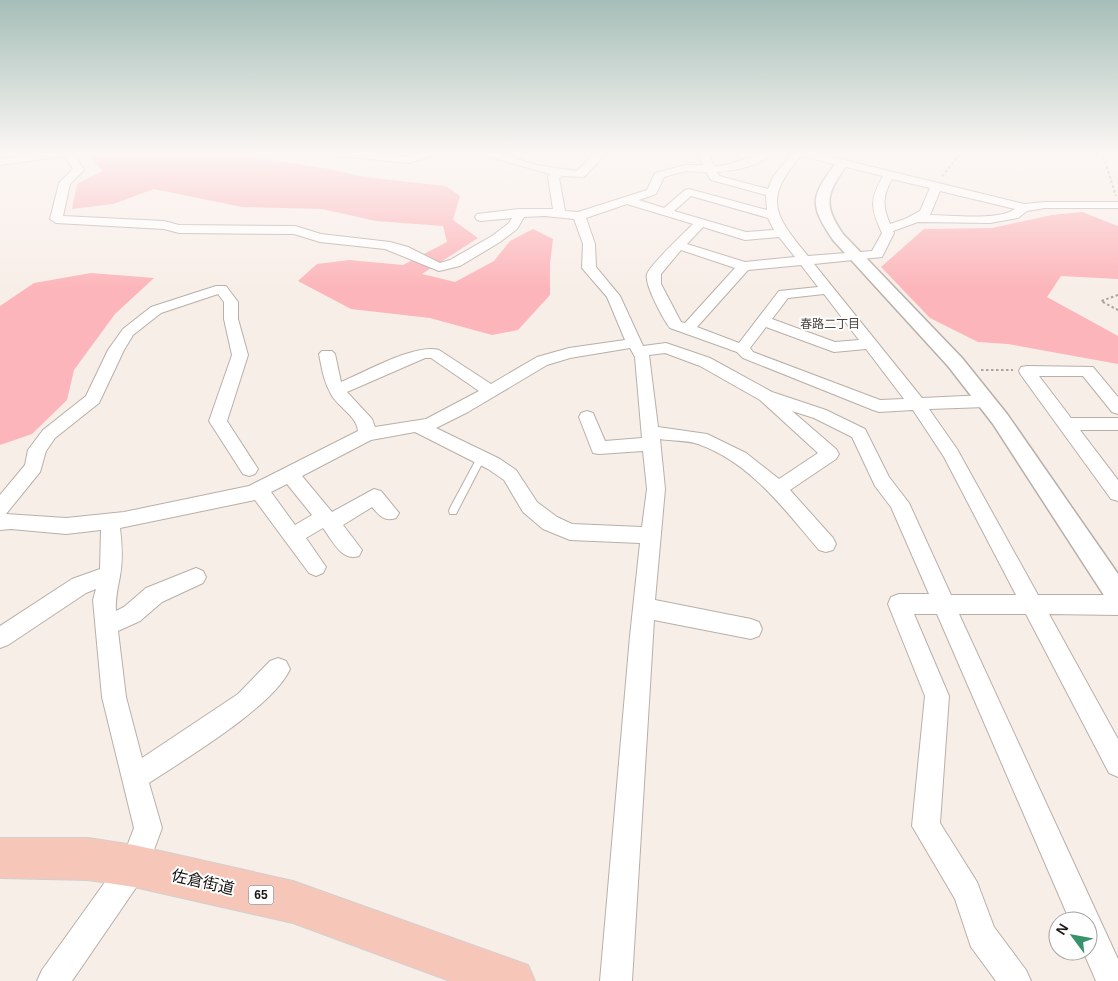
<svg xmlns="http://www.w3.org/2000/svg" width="1118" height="981" font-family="Helvetica,'Noto Sans JP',sans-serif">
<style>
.green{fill:#fcb5ba}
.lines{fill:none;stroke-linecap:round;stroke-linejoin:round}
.service-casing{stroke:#b8afa9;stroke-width:2}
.minor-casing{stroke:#b8afa9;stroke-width:2}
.tertiary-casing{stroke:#b8afa9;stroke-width:3}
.primary-casing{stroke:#d1d0d0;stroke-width:2}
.path{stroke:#aaa39e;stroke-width:2;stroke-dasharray:2.5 2.5;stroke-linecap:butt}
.service{fill:#fff;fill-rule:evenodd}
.minor{fill:#fff;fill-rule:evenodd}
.tertiary{fill:#fff;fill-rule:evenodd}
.primary{fill:#f6c7b9;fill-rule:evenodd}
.labels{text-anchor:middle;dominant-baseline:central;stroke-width:4;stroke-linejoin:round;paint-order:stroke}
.far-neighbourhood-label{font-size:12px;fill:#4a433e;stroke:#fefefe}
.shield{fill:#fefefe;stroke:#5d5b5a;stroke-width:1}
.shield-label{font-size:12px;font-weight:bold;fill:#181513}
.near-street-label{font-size:16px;fill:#181513;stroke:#fefefe}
</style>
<rect width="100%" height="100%" fill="#f8eee8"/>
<g class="green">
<path d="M 89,152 L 222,152 L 329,169 L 364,177 L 446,186 L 460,196 L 453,220 L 478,238 L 422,274 L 455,282 L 494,261 L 510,241 L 533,229 L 553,239 L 550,264 L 550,295 L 518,330 L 492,335 L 430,318 L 351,309 L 298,281 L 317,264 L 349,260 L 403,265 L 447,242 L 443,226 L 376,221 L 322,209 L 242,207 L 154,189 L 113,204 L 72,209 L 77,184 L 103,171 L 86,153 Z"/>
<path d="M 1082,212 L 1118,226 L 1118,279 L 1061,276 L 1047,297 L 1118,336 L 1118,364 L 1008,344 L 978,342 L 930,318 L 881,267 L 924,229 L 992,228 L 1052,215 Z"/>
<path d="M 91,273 L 154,278 L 115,314 L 74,370 L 67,400 L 32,434 L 0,445 L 0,306 L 34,283 Z"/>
</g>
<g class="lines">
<defs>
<path id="service" d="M 481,455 L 485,458 L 456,514 L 450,514 L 449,511 L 450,508 L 478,456 Z"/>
<g id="minor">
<path d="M 46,152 L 73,152 L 84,170 L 70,184 L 63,216 L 164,221 L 179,225 L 295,226 L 321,234 L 390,242 L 408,247 L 440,263 L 450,260 L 492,236 L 509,223 L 512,218 L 481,221 L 477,220 L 475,217 L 477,214 L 519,209 L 553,209 L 548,177 L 550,174 L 486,156 L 486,152 L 496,152 L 536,165 L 577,171 L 594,154 L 593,152 L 604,152 L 604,156 L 584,177 L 562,176 L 559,178 L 565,211 L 578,212 L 647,190 L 655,173 L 685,165 L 703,165 L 699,157 L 705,152 L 717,152 L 710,158 L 714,166 C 737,166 753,152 773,152 C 759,167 737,170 717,172 L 719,176 L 768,189 L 773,177 L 793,152 L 811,152 L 1024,204 L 1045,202 L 1118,202 L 1118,208 L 1045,208 L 1027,211 L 1018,218 L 990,223 L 918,222 L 893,231 L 894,233 L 882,257 L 814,264 L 922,398 L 986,395 L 992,397 L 994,401 L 992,405 L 986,407 L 929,409 L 957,449 L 1038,595 L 1118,595 L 1118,615 L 1049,614 L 1118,739 L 1118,777 L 1109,773 L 1026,614 L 959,614 L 1118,959 L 1118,981 L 1096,981 L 1083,951 L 1088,951 L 1088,921 L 1070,921 L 937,614 L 914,614 L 949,696 L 940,823 L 977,882 L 994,927 L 1026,970 L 1031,981 L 996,981 L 971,947 L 955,899 L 912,826 L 925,696 L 888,604 L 891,597 L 899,594 L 929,594 L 891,507 L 875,486 L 852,437 L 814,418 L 792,411 L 836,449 L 839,454 L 836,459 L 790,490 L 833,538 L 836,544 L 833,550 L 826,552 L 819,550 C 785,510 750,462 698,444 C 687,440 672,441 660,439 L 665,489 L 655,600 L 751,619 L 759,622 L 762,629 L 759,636 L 751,639 L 654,620 L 632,981 L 600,981 L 630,636 L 640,543 L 570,540 L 543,529 L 523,512 L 504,480 L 488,469 L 415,432 L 371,440 L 302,476 L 332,512 L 374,489 L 381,491 L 399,513 L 396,518 C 384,522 379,515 372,507 L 343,525 L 362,550 L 359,556 C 342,562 332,540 323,528 L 306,538 L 326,567 L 323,573 L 316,576 L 309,573 L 255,500 L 120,528 C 122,544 123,560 120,576 C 118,588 115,598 116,611 L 124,607 L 146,588 L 196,568 L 203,571 L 206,577 L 203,583 L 162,602 L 140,621 L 118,631 L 126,697 L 142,758 L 238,694 L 270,661 L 278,658 L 286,661 L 290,669 C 273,707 185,759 149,783 L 162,828 L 148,866 L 144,876 L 72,981 L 37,981 L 42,970 L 123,857 L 134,828 L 102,697 L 93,600 L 96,589 L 86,593 L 8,645 L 0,648 L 0,626 L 72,579 L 100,569 L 101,530 L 66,534 L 11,529 L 0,530 L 0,495 L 25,465 L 28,450 L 43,430 L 86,396 L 108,350 L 123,329 L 151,307 L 216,286 L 226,286 L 238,302 L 238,319 L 248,355 L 227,421 L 258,469 L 255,474 L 249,476 L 243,474 L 209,421 L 232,355 L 224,319 L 224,302 L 218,294 L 161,313 L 133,335 L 124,350 L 99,403 L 55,438 L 46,451 L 40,472 L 6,514 L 66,518 L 124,512 L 249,486 L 358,431 C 357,417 340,408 332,396 C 324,382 322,370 319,354 L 322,351 L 332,351 L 335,354 L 341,382 C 365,372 416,343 439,350 L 491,384 L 537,357 L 569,348 L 625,340 L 607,297 L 582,268 L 583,244 L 574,219 L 545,216 L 524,217 L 517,229 L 500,242 L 460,266 L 439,271 L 385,249 L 320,242 L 294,234 L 179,233 L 164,229 L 56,223 L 50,219 L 59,183 L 73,169 L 65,156 L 0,165 L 0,159 ZM 801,156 L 883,176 C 869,200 871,209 882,233 L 872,251 L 808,256 C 775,216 762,200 801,156 ZM 685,171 L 706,172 L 711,180 L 766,195 L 767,210 L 689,189 L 685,190 L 664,208 L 639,200 L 656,194 L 664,177 ZM 892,179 L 930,188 L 920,211 L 905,219 L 890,224 C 882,206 883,195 892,179 ZM 940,191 L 1015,209 C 998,221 951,215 930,215 ZM 691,196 L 768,218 L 774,230 L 746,232 L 674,211 ZM 627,204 L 693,224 C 684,233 651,264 647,274 C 644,284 663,319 670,328 L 737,352 L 743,358 L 873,410 L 879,412 L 913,410 L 944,457 L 1016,595 L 951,595 L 909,503 L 889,477 L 865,429 L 826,410 L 772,392 L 710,358 L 666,343 L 643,346 L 620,296 L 596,267 L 595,244 L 586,218 ZM 703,227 L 745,240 L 779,237 L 795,257 L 745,262 L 687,244 ZM 681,250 L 735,268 L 685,323 L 681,322 L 661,284 L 661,274 ZM 801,265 L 818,287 L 779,291 L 739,343 L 697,327 L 748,270 ZM 824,294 L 859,340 L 835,342 L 772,319 L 788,298 ZM 766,327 L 834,352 L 866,349 L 904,399 L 880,400 L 753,352 L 750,348 ZM 630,348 L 635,357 L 642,438 L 605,441 L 593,413 L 587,411 L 581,413 L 579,417 L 593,453 L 599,454 L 643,451 L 647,489 L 642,527 L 572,524 L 557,517 L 537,502 L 516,470 L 500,459 L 436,428 L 468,412 L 547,365 L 570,358 ZM 665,353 L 700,366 L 760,400 L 818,453 L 779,479 L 746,453 L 707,434 L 658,427 L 649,355 ZM 425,358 L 431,358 L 479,391 L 426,419 L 375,427 L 372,419 L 347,392 ZM 287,484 L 312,515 L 295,525 L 271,492 Z"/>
<path d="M 325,152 L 361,152 L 408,157 L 424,152 L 441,152 L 440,154 L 408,163 L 330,155 Z"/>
<path d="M 645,152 L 659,152 L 654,155 L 646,154 Z"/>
<path d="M 1027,366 L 1093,367 L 1118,397 L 1118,414 L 1112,412 L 1083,376 L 1039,376 L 1071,418 L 1118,418 L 1118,430 L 1080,430 L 1118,480 L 1118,501 L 1111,499 L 1021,375 L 1019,371 L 1021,367 Z"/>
</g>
<path id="tertiary" d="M 842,159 L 848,163 C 828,192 821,203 843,234 L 962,358 L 1007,414 L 1118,574 L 1118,606 L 1109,603 L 993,424 L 948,366 L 833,240 C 807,202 812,196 838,160 Z"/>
<path id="primary" d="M 0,838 L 88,838 L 134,845 L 293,881 L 528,965 L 535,981 L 450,981 L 293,923 L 134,887 L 88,880 L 0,878 Z"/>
</defs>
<use href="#service" class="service-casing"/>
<use href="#minor" class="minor-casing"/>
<use href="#tertiary" class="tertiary-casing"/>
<use href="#primary" class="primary-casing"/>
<g class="path">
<path d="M 1102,152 L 1116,196"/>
<path d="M 942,176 L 962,152"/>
<path d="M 1118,295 L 1101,301 L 1118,310"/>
<path d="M 981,370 L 1013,370"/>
</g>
<use href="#service" class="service"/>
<use href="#minor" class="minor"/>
<use href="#tertiary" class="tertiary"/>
<use href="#primary" class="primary"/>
</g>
<linearGradient id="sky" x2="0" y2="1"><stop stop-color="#a5beb7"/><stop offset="0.53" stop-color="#fcf7f5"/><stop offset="1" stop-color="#fcf7f5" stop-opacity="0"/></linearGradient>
<rect width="1118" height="289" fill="url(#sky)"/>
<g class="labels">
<g class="far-neighbourhood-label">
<text x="830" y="324">春路二丁目</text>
</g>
<rect class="shield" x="248.5" y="885.5" width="25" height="19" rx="4"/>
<g class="shield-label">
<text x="261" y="895">65</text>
</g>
<g class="near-street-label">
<text transform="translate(203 882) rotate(13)">佐倉街道</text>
</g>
</g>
<g transform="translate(1073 936) rotate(302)"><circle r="24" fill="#fefefe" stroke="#a2a1a0"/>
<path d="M0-4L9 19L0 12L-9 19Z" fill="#36936b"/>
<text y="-8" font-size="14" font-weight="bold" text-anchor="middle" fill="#181513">N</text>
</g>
</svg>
